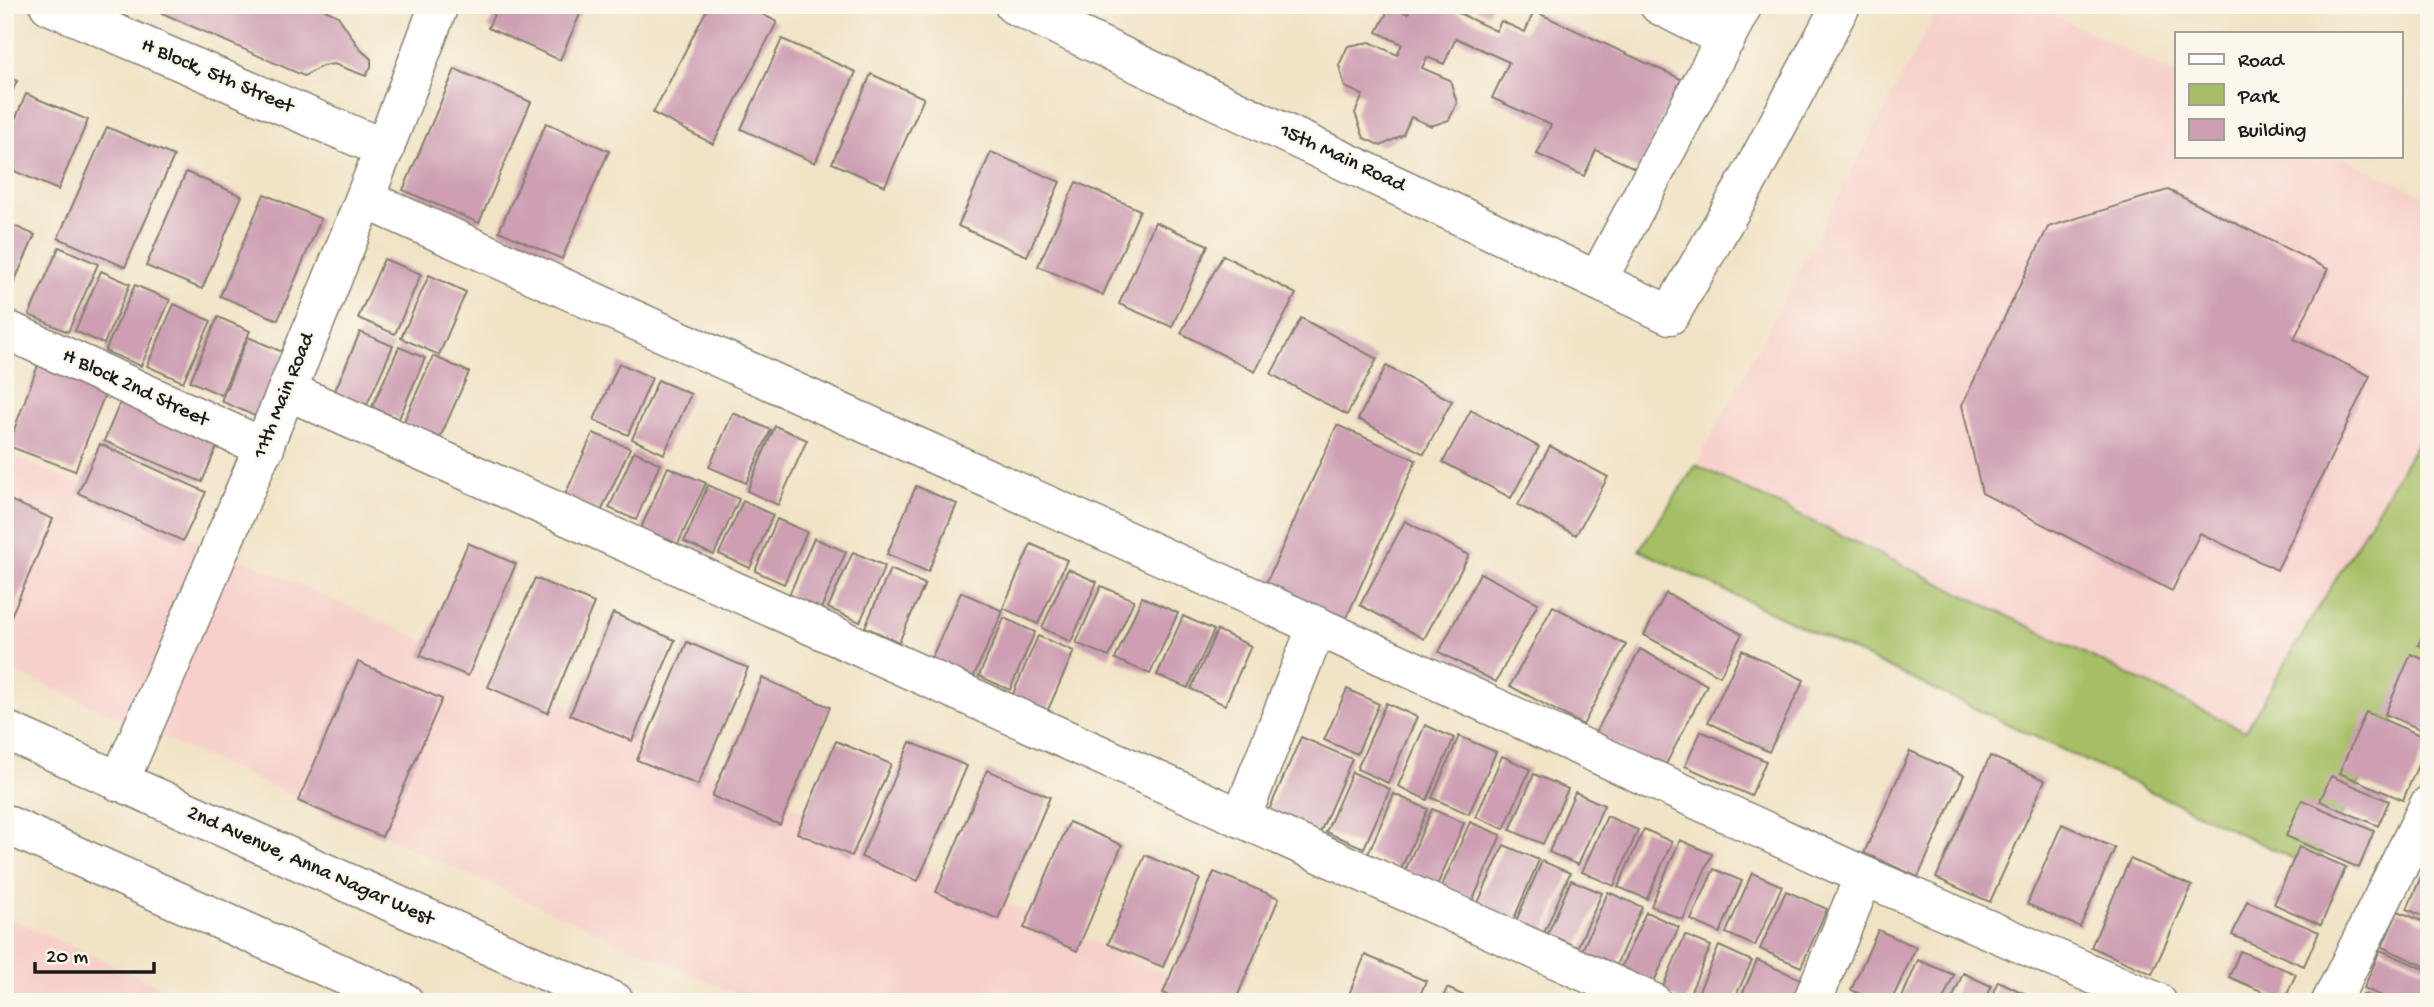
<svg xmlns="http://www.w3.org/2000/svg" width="2434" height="1007" font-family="'Gochi Hand',sans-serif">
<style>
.built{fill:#f7d0cb}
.green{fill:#a6bf65;stroke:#616e40;stroke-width:2}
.building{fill:#ce9fb3}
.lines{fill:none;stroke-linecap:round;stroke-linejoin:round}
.minor-casing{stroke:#868071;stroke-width:41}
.major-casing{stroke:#868071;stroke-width:41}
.minor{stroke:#fff;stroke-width:38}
.major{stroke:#fff;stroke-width:38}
.labels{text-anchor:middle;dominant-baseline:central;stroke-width:5;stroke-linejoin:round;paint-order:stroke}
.street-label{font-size:21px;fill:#1c1c1c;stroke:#fbf7ec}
</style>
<rect width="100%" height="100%" fill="#fbf7ec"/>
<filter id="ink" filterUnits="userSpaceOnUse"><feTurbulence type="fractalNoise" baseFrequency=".0143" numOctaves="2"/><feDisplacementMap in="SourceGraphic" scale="14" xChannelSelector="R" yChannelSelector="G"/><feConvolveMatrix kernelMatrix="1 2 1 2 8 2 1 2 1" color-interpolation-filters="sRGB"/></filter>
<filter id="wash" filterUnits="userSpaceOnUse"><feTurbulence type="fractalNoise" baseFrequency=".00686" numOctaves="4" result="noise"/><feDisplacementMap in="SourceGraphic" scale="28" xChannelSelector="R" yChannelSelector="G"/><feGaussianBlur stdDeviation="1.57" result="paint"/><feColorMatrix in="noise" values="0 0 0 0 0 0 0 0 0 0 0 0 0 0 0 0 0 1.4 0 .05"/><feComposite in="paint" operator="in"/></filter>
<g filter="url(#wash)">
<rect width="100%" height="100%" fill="#f1e3c6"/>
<g class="built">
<path d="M 1940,5 L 2033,5 L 2177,75 L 2177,156 L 2341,156 L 2429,198 L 2429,423 L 2246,731 L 1696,465 Z"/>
<path d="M 5,452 L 1226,1002 L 754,1002 L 5,667 Z"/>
<path d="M 5,916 L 195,1002 L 5,1002 Z"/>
</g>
<path class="green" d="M 2419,440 L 2429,445 L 2429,657 L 2313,868 L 1639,550 L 1696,465 L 2245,731 Z"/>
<g id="blocks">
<g class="building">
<path d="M 144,5 L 315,5 L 338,16 L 360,49 L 371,59 L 371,67 L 366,76 L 334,64 L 322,66 L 304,76 Z"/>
<path d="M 498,5 L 584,5 L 560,60 L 488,28 Z"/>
<path d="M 709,5 L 745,5 L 777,22 L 713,144 L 653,113 Z"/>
<path d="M 1412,5 L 1454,5 L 1452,10 L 1496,31 L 1501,21 L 1525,32 L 1534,11 L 1681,79 L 1639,170 L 1596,150 L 1584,176 L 1537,154 L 1551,125 L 1492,98 L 1509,62 L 1456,38 L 1444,64 L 1427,57 L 1422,68 L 1450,80 L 1457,103 L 1449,120 L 1431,126 L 1411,117 L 1403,135 L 1381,146 L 1364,138 L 1355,113 L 1363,95 L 1345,87 L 1339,65 L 1348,46 L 1370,42 L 1397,55 L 1402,44 L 1377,32 L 1390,6 L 1408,14 Z"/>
<path d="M 1469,5 L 1492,5 L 1488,14 Z"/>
<path d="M 782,39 L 856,72 L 815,163 L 741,129 Z"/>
<path d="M 455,69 L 531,102 L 479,223 L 403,190 Z"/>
<path d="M 871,74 L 924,98 L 885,186 L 832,163 Z"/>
<path d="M 5,76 L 17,81 L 5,107 Z"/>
<path d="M 26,94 L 88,120 L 58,190 L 5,167 L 5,143 Z"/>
<path d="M 546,123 L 609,151 L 562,259 L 499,231 Z"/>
<path d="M 107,127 L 174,156 L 125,267 L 58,238 Z"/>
<path d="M 991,152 L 1060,182 L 1027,256 L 958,226 Z"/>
<path d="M 186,172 L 242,196 L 202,289 L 146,266 Z"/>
<path d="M 1076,182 L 1140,210 L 1103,295 L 1038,266 Z"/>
<path d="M 2168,190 L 2328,269 L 2294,339 L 2370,376 L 2277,570 L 2200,533 L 2172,591 L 1982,493 L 1962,405 L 2048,227 Z"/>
<path d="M 264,194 L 321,219 L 278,320 L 220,296 Z"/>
<path d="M 5,222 L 35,235 L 5,303 Z"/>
<path d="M 1155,222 L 1208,245 L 1172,327 L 1119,304 Z"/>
<path d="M 59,247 L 98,264 L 68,332 L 29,315 Z"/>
<path d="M 1223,255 L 1296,294 L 1255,372 L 1181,333 Z"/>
<path d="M 384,259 L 421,274 L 395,334 L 358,318 Z"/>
<path d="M 101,271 L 130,284 L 104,344 L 75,331 Z"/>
<path d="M 429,275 L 466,292 L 439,355 L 401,338 Z"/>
<path d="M 135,285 L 170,300 L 141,366 L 105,351 Z"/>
<path d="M 174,304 L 211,321 L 183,382 L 147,366 Z"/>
<path d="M 218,317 L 250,331 L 221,395 L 190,381 Z"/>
<path d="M 1301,318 L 1377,359 L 1347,415 L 1271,374 Z"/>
<path d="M 360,332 L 393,346 L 366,407 L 334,393 Z"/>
<path d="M 248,337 L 285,353 L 257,417 L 221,401 Z"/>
<path d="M 399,347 L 425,358 L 399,419 L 372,407 Z"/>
<path d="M 433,356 L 469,372 L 440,438 L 403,423 Z"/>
<path d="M 619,363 L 652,378 L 628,435 L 594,420 Z"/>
<path d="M 38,365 L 106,391 L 75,471 L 8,446 Z"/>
<path d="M 1386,366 L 1452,401 L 1424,454 L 1358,419 Z"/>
<path d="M 658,380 L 691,394 L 664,454 L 632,439 Z"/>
<path d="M 124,393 L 222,435 L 202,482 L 104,441 Z"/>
<path d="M 1471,410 L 1539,447 L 1511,498 L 1443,462 Z"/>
<path d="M 733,413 L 771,430 L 746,483 L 709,467 Z"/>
<path d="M 1337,425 L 1416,460 L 1344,624 L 1264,588 Z"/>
<path d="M 775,426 L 807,440 L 778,505 L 747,491 Z"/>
<path d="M 593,433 L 630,448 L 601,512 L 564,497 Z"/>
<path d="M 100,444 L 206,492 L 183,541 L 78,493 Z"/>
<path d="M 1550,446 L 1608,477 L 1576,535 L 1518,505 Z"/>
<path d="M 634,451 L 660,464 L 636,520 L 609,508 Z"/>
<path d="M 668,467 L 706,483 L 678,544 L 641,528 Z"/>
<path d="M 708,485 L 739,499 L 714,555 L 684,542 Z"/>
<path d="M 916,486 L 957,504 L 928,572 L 887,554 Z"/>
<path d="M 5,498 L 53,519 L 5,630 Z"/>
<path d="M 743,501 L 773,515 L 750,568 L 719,554 Z"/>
<path d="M 777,519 L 807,532 L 784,584 L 755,571 Z"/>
<path d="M 1405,521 L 1469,555 L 1424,639 L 1360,605 Z"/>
<path d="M 814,538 L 846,552 L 821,609 L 789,595 Z"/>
<path d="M 468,543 L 516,564 L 468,676 L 420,656 Z"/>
<path d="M 1031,544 L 1067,560 L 1038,624 L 1003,608 Z"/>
<path d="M 853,552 L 885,566 L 860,622 L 828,608 Z"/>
<path d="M 890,569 L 925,584 L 899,642 L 865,627 Z"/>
<path d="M 1068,569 L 1097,582 L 1071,642 L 1042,628 Z"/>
<path d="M 1480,573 L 1538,603 L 1496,682 L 1439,652 Z"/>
<path d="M 535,578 L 594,603 L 548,713 L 488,687 Z"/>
<path d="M 1101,586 L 1134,600 L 1109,657 L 1076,643 Z"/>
<path d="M 961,592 L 1003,611 L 973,678 L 931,659 Z"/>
<path d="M 1666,593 L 1742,634 L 1720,676 L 1644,635 Z"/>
<path d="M 1142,597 L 1178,613 L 1150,674 L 1115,659 Z"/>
<path d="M 1553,606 L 1626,645 L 1583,725 L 1510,686 Z"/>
<path d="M 613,613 L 675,640 L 632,741 L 570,715 Z"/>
<path d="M 1183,616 L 1214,630 L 1188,688 L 1157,675 Z"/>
<path d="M 1004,618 L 1035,632 L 1010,690 L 979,676 Z"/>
<path d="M 2429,621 L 2429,649 L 2418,645 Z"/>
<path d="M 1217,630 L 1251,646 L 1225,705 L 1191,689 Z"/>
<path d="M 1038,636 L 1074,651 L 1047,712 L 1012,696 Z"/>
<path d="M 687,642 L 748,668 L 698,785 L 637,760 Z"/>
<path d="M 1640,649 L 1707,685 L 1663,770 L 1595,734 Z"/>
<path d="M 1742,650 L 1804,680 L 1769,752 L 1708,722 Z"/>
<path d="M 2411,654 L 2429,662 L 2429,733 L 2385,714 Z"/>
<path d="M 358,662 L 442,699 L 382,837 L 298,801 Z"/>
<path d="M 762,678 L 830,707 L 780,825 L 712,796 Z"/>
<path d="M 1347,689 L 1379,704 L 1357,754 L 1324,740 Z"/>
<path d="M 1386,703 L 1417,717 L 1388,783 L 1357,769 Z"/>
<path d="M 2366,712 L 2429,739 L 2403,800 L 2339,773 Z"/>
<path d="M 1425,725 L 1454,738 L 1427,800 L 1398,786 Z"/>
<path d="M 1701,731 L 1766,761 L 1751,796 L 1685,766 Z"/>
<path d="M 1459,736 L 1496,752 L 1469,814 L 1432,798 Z"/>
<path d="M 1301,737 L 1352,759 L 1320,833 L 1269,810 Z"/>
<path d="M 836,741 L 891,764 L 852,856 L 797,833 Z"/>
<path d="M 910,742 L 967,766 L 918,881 L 861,857 Z"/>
<path d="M 1910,751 L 1964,775 L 1918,877 L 1864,853 Z"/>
<path d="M 1502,756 L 1530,769 L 1504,829 L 1476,817 Z"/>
<path d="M 1990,756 L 2045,780 L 1990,902 L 1936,878 Z"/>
<path d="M 987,770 L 1050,797 L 998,919 L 936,892 Z"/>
<path d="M 1352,772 L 1390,789 L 1364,848 L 1326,832 Z"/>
<path d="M 1534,774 L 1568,789 L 1543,844 L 1510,830 Z"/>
<path d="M 2331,776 L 2389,801 L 2378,826 L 2320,801 Z"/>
<path d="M 1575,792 L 1604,805 L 1578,865 L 1549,852 Z"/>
<path d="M 1394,794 L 1428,809 L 1401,869 L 1368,854 Z"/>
<path d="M 2302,800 L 2374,831 L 2359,868 L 2286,836 Z"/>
<path d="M 1432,809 L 1464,823 L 1437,886 L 1405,871 Z"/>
<path d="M 1607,816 L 1638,830 L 1614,886 L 1582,872 Z"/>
<path d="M 1069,822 L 1122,845 L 1077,951 L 1024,928 Z"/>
<path d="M 1470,822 L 1501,835 L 1472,902 L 1441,888 Z"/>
<path d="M 2062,824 L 2115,848 L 2080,927 L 2027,904 Z"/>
<path d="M 1644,829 L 1672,842 L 1647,899 L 1618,887 Z"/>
<path d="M 1680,840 L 1712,854 L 1683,920 L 1651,906 Z"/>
<path d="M 1504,845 L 1539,860 L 1512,923 L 1476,907 Z"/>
<path d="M 2299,847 L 2346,867 L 2321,925 L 2274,904 Z"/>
<path d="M 1145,855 L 1200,879 L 1163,967 L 1108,944 Z"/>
<path d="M 2130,859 L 2192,886 L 2152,974 L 2091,947 Z"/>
<path d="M 1542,861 L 1570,873 L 1544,933 L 1516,921 Z"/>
<path d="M 1714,869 L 1742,881 L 1720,933 L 1691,920 Z"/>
<path d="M 1214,872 L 1279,898 L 1235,1002 L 1184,1002 L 1163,993 Z"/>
<path d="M 2423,872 L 2429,874 L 2429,919 L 2407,909 Z"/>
<path d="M 1752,873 L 1782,886 L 1755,946 L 1726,933 Z"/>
<path d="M 1571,880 L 1602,893 L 1575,953 L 1545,940 Z"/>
<path d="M 1786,891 L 1827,909 L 1801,967 L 1760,949 Z"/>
<path d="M 1608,892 L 1642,907 L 1614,970 L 1580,955 Z"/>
<path d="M 2247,901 L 2319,932 L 2304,966 L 2232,935 Z"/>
<path d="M 2398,911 L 2429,924 L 2429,968 L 2382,947 Z"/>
<path d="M 1646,912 L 1679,927 L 1652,986 L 1619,972 Z"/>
<path d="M 1878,930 L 1916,947 L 1891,1002 L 1877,1002 L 1851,990 Z"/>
<path d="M 1685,935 L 1711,946 L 1686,1002 L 1684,1002 L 1661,991 Z"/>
<path d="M 1719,946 L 1752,961 L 1733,1002 L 1694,1002 Z"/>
<path d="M 2380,950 L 2429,971 L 2429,987 L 2423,1002 L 2395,1002 L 2364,988 Z"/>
<path d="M 2240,951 L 2296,974 L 2284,1001 L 2229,977 Z"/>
<path d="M 1365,955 L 1426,981 L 1417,1002 L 1346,1002 Z"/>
<path d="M 1757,960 L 1805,981 L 1796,1002 L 1739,1002 Z"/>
<path d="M 1918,960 L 1954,975 L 1942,1002 L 1900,1002 Z"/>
<path d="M 1963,973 L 1991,986 L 1984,1002 L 1951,1002 Z"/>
<path d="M 1998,981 L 2028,995 L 2025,1002 L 1989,1002 Z"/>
<path d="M 1447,988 L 1478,1002 L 1441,1002 Z"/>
<path d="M 2363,994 L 2382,1002 L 2360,1002 Z"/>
</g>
</g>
</g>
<g filter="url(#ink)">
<use href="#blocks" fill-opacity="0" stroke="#868071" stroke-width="2"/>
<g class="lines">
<defs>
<g id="minor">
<path d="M 49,5 L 385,149"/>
<path d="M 1014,5 L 1670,315 L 1751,175 L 1841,5"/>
<path d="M 1659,5 L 1726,39"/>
<path d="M 365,199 L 1317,626 L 1864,876 L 2157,1002"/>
<path d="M 1598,279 L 1743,5"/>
<path d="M 5,329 L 265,448"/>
<path d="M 288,391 L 1652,1002"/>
<path d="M 119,782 C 232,526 341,268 439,5"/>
<path d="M 1241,818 L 1317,626"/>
<path d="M 1812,1002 L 1864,876"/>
<path d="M 2331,1002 L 2429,805"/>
</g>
<g id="major">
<path d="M 5,730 L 615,1002"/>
<path d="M 5,824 L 404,1002"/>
</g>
</defs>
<use href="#minor" class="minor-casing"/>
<use href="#major" class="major-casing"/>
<use href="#minor" class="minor"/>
<use href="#major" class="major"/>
</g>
</g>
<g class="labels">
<g class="street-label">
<text transform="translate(217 77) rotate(23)">H Block, 5th Street</text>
<text transform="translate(1342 159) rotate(25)">15th Main Road</text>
<text transform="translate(135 389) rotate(25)">H Block 2nd Street</text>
<text transform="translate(285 396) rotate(-68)">11th Main Road</text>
<text transform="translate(310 867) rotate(24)">2nd Avenue, Anna Nagar West</text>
</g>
</g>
<rect width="2434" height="1007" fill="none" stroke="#fbf7ec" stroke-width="28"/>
<rect x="2175" y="32" width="228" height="126" fill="#fbf7ec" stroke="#a29f99" stroke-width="2"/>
<rect x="2189" y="54" width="35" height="10" fill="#ffffff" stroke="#a29f99" stroke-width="2"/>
<text x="2238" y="66" font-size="21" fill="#1c1c1c">Road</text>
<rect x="2189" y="84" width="35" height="21" fill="#a6bf65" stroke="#a29f99" stroke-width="2"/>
<text x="2238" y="102" font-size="21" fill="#1c1c1c">Park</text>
<rect x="2189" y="119" width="35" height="21" fill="#ce9fb3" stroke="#a29f99" stroke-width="2"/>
<text x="2238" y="136" font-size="21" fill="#1c1c1c">Building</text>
<path d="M35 962v10h119v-10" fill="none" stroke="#1c1c1c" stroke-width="3.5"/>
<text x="46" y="962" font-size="21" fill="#1c1c1c" stroke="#fbf7ec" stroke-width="5" paint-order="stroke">20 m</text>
</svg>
